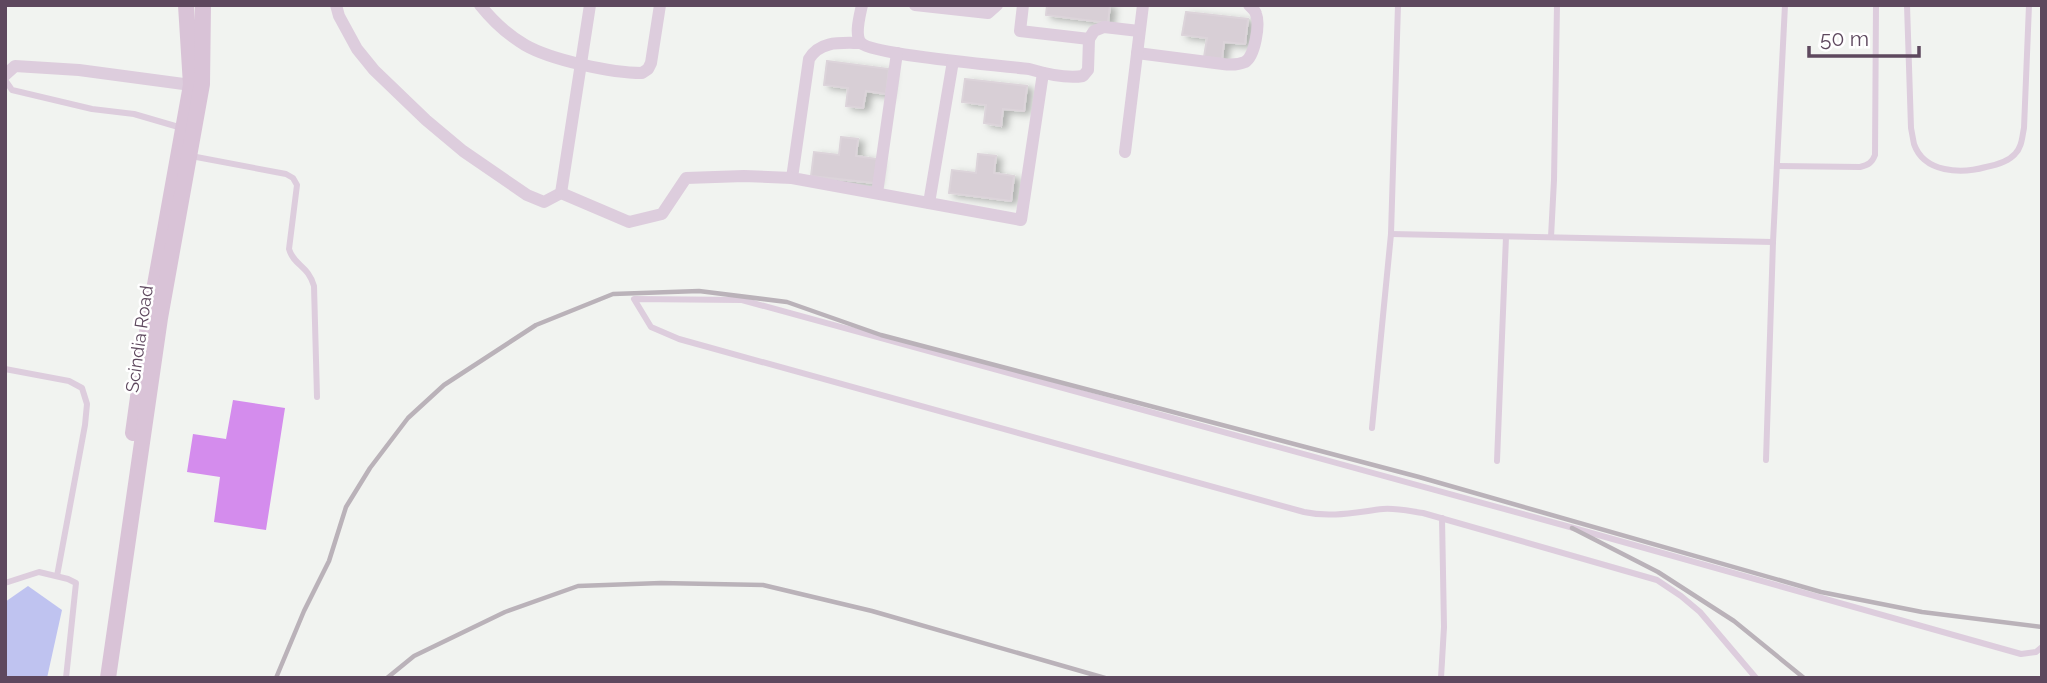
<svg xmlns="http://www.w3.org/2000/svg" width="2047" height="683" font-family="Raleway,sans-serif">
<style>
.green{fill:#bfc3f0}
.water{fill:#d48ced}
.building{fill:#d8cfd6;stroke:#dcd4da;stroke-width:2;filter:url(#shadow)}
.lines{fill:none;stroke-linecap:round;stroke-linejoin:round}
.lane{stroke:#ddcddd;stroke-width:6}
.street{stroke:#ddcddd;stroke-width:12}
.secondary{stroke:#d9c3d7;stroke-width:16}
.rail{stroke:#bab2b9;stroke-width:4.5}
.labels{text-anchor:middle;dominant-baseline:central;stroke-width:5;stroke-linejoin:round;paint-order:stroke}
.street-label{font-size:18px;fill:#5e485e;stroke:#fff}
</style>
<defs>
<filter id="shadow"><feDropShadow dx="5.5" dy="3" stdDeviation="3.5" flood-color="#0004"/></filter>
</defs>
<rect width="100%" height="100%" fill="#f1f3f0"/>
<path class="green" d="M 28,586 L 62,610 L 47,678 L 5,678 L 5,602 Z"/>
<path class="water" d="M 233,400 L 285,408 L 266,530 L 214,522 L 220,477 L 187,472 L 193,434 L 226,439 Z"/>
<g class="building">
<path d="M 1047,5 L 1110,5 L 1108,23 L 1046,15 Z"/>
<path d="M 1186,12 L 1248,19 L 1245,44 L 1224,42 L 1222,59 L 1204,57 L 1207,38 L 1182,35 Z"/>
<path d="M 827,61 L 889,69 L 886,94 L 866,91 L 863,108 L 846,106 L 848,88 L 824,85 Z"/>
<path d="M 965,79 L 1027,86 L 1024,111 L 1003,109 L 1001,126 L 984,123 L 986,105 L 962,102 Z"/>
<path d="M 841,137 L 858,139 L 856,156 L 877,159 L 874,183 L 811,176 L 814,152 L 839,155 Z"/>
<path d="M 978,154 L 996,156 L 994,173 L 1014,176 L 1011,201 L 949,193 L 952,170 L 976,173 Z"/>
</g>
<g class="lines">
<g class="lane">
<path d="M 1907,5 L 1911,128 C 1912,133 1913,139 1914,144 C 1924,173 1961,174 1986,167 C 1996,165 2008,162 2015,154 C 2022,147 2022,137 2024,128 L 2029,5"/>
<path d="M 5,80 L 12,90 L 92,109 L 134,114 L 182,128"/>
<path d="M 191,156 L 286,174 L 293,178 L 297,185 L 289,249 C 294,266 308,265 314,286 L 317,397"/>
<path d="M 1777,166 L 1860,167 C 1868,165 1872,163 1875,155 L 1876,5"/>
<path d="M 1391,234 L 1773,242"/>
<path d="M 1551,237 L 1554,180 L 1557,5"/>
<path d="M 5,369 L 69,381 L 82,388 L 87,404 L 85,425 L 57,576"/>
<path d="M 1372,428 L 1391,234 L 1398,5"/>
<path d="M 1766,460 L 1773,242 L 1785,5"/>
<path d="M 1497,461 L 1506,237"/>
<path d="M 5,583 L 39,572 L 68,579 L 76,583 L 66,678"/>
<path d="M 1441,678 L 1444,627 L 1442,518"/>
<path d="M 1756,678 L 1700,612 L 1681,596 L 1657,580 L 1423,513 C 1409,511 1397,508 1383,509 C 1356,512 1331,518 1304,512 L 679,339 L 651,327 L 634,299 L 742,300 L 1570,527 L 2021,654 L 2036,652 L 2042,647"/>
</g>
<g class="street">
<path d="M 336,5 L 339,16 L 357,49 L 374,70 L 426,120 L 463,151 L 527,195 L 544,202 L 561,193 L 590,5"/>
<path d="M 480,5 C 492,20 508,35 525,45 C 551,60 612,73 642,73 L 648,69 L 651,63 L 660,5"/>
<path d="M 862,5 C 860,15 854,35 861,43 C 873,55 1004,66 1029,69 C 1046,74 1066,79 1083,76 L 1088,70 L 1089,39 L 1094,31 L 1104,27 L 1139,31"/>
<path d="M 915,5 L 988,13 L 997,5"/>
<path d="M 1023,5 L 1020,31 L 1089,39"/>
<path d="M 861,43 C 842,43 820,40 809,59 L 792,178 L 1021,220 L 1043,73"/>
<path d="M 1137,53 L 1223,64 C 1230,65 1238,65 1245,62 C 1255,56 1260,24 1256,14 C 1255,10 1252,8 1249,5"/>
<path d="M 5,75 L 15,66 L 79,70 L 191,85"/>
<path d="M 1125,152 L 1143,5"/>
<path d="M 561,193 L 629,222 L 662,214 L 686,178 L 744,176 L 792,178"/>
<path d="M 877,193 L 897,53"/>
<path d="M 929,203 L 953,61"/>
</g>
<g class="secondary">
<path d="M 133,433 L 149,318 L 191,85 L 186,5"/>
<path d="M 108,678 L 160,318 L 202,84 L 203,5"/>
</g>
<g class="rail">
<path d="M 1572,528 L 1658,572 L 1734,621 L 1804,678"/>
<path d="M 276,678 L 304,611 L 329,561 L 346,507 L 370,468 L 408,418 L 444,385 L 536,325 L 613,294 L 699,291 L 787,302 L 881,335 L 1419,477 L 1821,592 L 1922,612 L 2042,627"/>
<path d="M 387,678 L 414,656 L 505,612 L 578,586 L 661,583 L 763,585 L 872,611 L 1105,678"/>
</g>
</g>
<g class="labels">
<g class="street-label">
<text transform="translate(139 339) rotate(-82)">Scindia Road</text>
</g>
</g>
<rect width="2047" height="683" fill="none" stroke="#5e485e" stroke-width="14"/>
<path d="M1809 46v10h110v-10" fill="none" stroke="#5e485e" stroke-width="3.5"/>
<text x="1820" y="46" font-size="21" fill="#5e485e" stroke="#ffffff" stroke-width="5" paint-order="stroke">50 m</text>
</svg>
